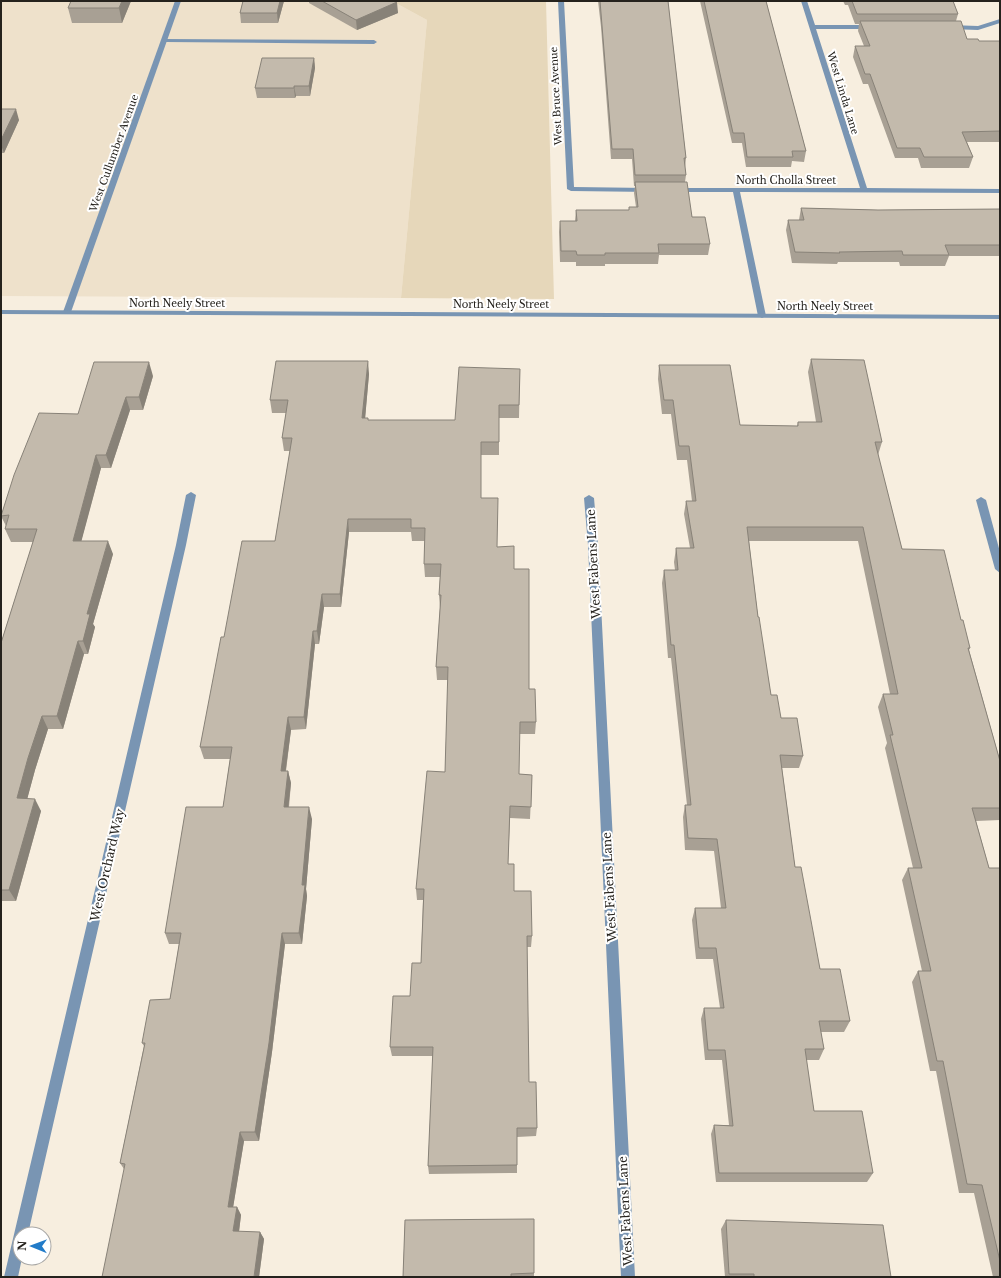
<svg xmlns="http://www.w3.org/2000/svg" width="1001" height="1278" font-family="'Libre Baskerville',serif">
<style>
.built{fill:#eee1cb}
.green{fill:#e6d7ba}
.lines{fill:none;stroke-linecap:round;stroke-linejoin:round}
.service{fill:#7995b3;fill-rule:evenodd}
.minor{fill:#7995b3;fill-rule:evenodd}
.tertiary{fill:#7995b3;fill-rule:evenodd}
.wall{fill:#a8a094}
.shaded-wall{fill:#888278}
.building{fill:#c3baac;stroke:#888278}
.labels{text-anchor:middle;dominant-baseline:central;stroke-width:4;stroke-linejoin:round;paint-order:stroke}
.far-street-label{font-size:10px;fill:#25221d;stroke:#fff}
.street-label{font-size:12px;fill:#25221d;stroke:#fff}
</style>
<rect width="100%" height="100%" fill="#f7eedf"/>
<path class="built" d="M 1,1 L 392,1 L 427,20 L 401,298 L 1,296 Z"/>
<path class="green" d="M 392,1 L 546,1 L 554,299 L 401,298 L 427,20 Z"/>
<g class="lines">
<path class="service" d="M 163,39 L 374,40 L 377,42 L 374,44 L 165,42 L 163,41 Z"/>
<g class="minor">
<path d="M 175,1 L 181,1 L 71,312 L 67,314 L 64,314 L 63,312 Z"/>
<path d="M 558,1 L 564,1 L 574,187 L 648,188 L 651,188 L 651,192 L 571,191 L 567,189 Z"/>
<path d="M 801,1 L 807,1 L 815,25 L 872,25 L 875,27 L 872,29 L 816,29 L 867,188 L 1000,189 L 1000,193 L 740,192 L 766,316 L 762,318 L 758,316 L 733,192 L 676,192 L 672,190 L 676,188 L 860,188 Z"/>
<path d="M 1000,19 L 1000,23 L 978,30 L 950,29 L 947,27 L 950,25 L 978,26 Z"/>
<path d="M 191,492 L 196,495 L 186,545 L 28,1234 L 20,1234 L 20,1258 L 22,1258 L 18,1277 L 4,1277 L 176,545 L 186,495 Z"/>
<path d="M 589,495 L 594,498 L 598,545 L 635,1277 L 621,1277 L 588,545 L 584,498 Z"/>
<path d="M 981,497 L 986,500 L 1000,552 L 1000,573 L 995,569 L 976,500 Z"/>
</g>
<path class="tertiary" d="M 1,310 L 1000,315 L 1000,319 L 1,314 Z"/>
</g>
<g class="wall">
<path d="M 131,1 L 122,23 L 72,23 L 68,8 Z"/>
<path d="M 243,1 L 284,1 L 278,23 L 241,23 L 240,13 Z"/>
<path d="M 309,1 L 394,1 L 398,13 L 357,30 L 309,3 Z"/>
<path d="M 598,1 L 668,1 L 686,158 L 685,168 L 686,175 L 685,182 L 692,217 L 710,244 L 708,255 L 659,255 L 658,264 L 605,264 L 605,266 L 576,266 L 576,262 L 560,262 L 559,232 L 560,221 L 575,221 L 576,210 L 629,210 L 629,207 L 636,207 L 634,193 L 635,186 L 634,186 L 632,159 L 611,159 L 601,27 Z"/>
<path d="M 700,1 L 766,1 L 806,151 L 804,162 L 792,161 L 791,167 L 746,167 L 742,143 L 732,143 Z"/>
<path d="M 843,1 L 953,1 L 958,14 L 956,21 L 967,39 L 979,41 L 1000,41 L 1000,142 L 967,142 L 973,157 L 969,168 L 921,168 L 918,158 L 895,158 L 868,84 L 863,84 L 853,57 L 855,46 L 864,46 L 858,31 L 859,24 L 855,24 L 848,5 L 845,5 Z"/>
<path d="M 314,58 L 315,68 L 310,96 L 296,96 L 295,98 L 257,98 L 255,88 Z"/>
<path d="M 1,109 L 19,120 L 4,153 L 1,153 Z"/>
<path d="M 801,208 L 878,210 L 1000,209 L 1000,256 L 949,256 L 945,266 L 900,266 L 899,262 L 838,262 L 837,264 L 792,263 L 786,230 L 788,220 L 799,220 Z"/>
<path d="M 811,359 L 882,442 L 878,455 L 902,549 L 961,620 L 970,648 L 969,650 L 1000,761 L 1000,820 L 976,821 L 989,868 L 1000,868 L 1000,1277 L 993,1277 L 974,1193 L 959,1193 L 936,1071 L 930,1071 L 912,982 L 918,971 L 922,971 L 902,880 L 908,868 L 913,868 L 885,748 L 887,743 L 878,707 L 883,694 L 890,694 L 858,541 L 749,541 L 758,617 L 771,695 L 781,718 L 803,756 L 799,768 L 782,768 L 795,867 L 820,969 L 850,1021 L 844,1032 L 821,1032 L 824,1049 L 819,1060 L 806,1060 L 814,1111 L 873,1173 L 867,1182 L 716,1182 L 711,1134 L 714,1125 L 729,1125 L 722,1060 L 705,1060 L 701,1019 L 704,1008 L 720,1008 L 713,959 L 696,959 L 692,920 L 695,908 L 721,908 L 714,851 L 685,850 L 683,817 L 685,805 L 687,805 L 671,658 L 668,658 L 662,583 L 664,570 L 675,570 L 674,562 L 676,548 L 690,548 L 684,514 L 686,501 L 692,501 L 687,460 L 677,460 L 671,414 L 662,414 L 658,379 L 659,365 L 740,425 L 797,426 L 798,422 L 816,422 L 808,372 Z"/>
<path d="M 520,369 L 519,418 L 499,418 L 499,455 L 481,455 L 481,498 L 497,547 L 514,569 L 529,689 L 536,722 L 535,734 L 519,734 L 519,774 L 532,775 L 530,819 L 510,818 L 508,864 L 514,891 L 532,936 L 531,947 L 527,947 L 529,1082 L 537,1128 L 536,1136 L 517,1137 L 517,1173 L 429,1174 L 428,1166 L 433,1056 L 392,1056 L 390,1047 L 410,996 L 421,963 L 423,900 L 417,900 L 416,889 L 445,772 L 448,680 L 437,680 L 436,667 L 440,608 L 439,595 L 440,577 L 425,577 L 424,564 L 425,541 L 412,541 L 411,532 L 349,532 L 341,607 L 324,607 L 319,644 L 315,644 L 306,729 L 291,730 L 286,771 L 288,771 L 291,783 L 289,807 L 312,819 L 306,889 L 307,896 L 302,944 L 285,944 L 272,1052 L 259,1141 L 244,1141 L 233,1207 L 237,1207 L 241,1215 L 239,1232 L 260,1232 L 264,1239 L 259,1277 L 124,1169 L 120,1163 L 144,1046 L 142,1043 L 170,999 L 179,944 L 169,944 L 165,933 L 223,807 L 230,759 L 204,759 L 200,747 L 224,637 L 275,541 L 290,451 L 284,451 L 282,438 L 286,413 L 272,413 L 270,400 L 369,374 L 365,418 L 368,418 L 368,420 L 455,420 Z"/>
<path d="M 153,376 L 143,410 L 130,410 L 111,468 L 101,468 L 81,541 L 113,554 L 93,624 L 95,627 L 88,654 L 84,654 L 63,729 L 48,729 L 35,770 L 27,799 L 41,811 L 16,901 L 1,901 L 1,643 L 33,542 L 11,542 L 5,529 L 6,526 L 1,516 L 78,414 Z"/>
<path d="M 405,1220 L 534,1273 L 534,1277 L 403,1277 Z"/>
<path d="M 726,1220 L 891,1277 L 725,1277 L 721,1229 Z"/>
</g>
<g class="shaded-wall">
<path d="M 122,1 L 131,1 L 122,23 L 119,8 Z"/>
<path d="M 280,1 L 284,1 L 278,23 L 277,13 Z"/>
<path d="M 397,2 L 398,13 L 357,30 L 356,20 Z"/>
<path d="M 314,58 L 315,68 L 310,96 L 309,86 Z"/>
<path d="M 294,86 L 296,96 L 295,98 L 294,88 Z"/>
<path d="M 16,109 L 19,120 L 4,153 L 1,145 L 1,140 Z"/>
<path d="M 368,361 L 369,374 L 364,431 L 362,418 Z"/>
<path d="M 149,362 L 153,376 L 143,410 L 139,397 Z"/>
<path d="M 126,397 L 130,410 L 111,468 L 106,455 Z"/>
<path d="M 96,455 L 101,468 L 78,554 L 73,541 Z"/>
<path d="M 348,519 L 349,532 L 341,607 L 340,594 Z"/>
<path d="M 108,541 L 113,554 L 93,624 L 95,627 L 88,654 L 83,641 L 87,614 Z"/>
<path d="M 322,594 L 324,607 L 319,644 L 317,631 Z"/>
<path d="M 313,631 L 315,644 L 306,729 L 304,717 Z"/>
<path d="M 78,641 L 84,654 L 63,729 L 57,716 Z"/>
<path d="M 42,716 L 48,729 L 35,770 L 24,811 L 17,798 L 28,758 Z"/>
<path d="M 288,717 L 291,730 L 284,783 L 281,771 Z"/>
<path d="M 288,771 L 291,783 L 287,819 L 284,807 Z"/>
<path d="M 35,799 L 41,811 L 16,901 L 9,890 Z"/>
<path d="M 309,807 L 312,819 L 306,889 L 307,896 L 302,944 L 299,933 L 302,885 Z"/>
<path d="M 282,933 L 285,944 L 272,1052 L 259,1141 L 255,1132 Z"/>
<path d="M 240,1132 L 244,1141 L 232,1214 L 228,1207 Z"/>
<path d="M 237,1207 L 241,1215 L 238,1239 L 233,1231 Z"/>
<path d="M 260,1232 L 264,1239 L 259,1277 L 254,1277 Z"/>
</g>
<g class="building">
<path d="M 71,1 L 122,1 L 119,8 L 68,8 Z"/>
<path d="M 243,1 L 280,1 L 277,13 L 240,13 Z"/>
<path d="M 322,1 L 394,1 L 397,2 L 356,20 Z"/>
<path d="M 600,1 L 668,1 L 686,158 L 684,158 L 686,175 L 635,175 L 633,149 L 612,149 Z"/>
<path d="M 704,1 L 766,1 L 806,151 L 792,151 L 793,157 L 747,157 L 744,133 L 733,133 Z"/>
<path d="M 852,1 L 953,1 L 958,14 L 857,14 Z"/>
<path d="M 860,21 L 961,21 L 967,39 L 978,39 L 979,41 L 1000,41 L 1000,131 L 962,132 L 973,157 L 924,157 L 920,148 L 897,148 L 870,74 L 865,74 L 855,46 L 870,46 Z"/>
<path d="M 262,58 L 314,58 L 309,86 L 294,86 L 294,88 L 255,88 Z"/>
<path d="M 1,109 L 16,109 L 1,140 Z"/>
<path d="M 635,182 L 687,182 L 692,217 L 705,217 L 710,244 L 658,244 L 659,253 L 605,253 L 605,255 L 577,255 L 576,251 L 561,251 L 560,221 L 577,221 L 576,210 L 629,210 L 629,207 L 638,207 Z"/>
<path d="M 801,208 L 878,210 L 1000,209 L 1000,245 L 945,245 L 949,255 L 903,255 L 902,251 L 839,252 L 840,253 L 795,252 L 788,220 L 804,220 Z"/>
<path d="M 811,359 L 864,360 L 882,442 L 875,442 L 902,549 L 944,550 L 961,620 L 963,620 L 970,648 L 968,648 L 1000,761 L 1000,808 L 972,808 L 989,868 L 1000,868 L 1000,1261 L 982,1185 L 967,1184 L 943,1061 L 937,1061 L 918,971 L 931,971 L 908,868 L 922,868 L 890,735 L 893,735 L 883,694 L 898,694 L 863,527 L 747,527 L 758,617 L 759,617 L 771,695 L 777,695 L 781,718 L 797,718 L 803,756 L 780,755 L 795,867 L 801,867 L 820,969 L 840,969 L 850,1021 L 819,1021 L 824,1049 L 805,1049 L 814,1111 L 862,1111 L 873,1173 L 719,1173 L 714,1125 L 733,1126 L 725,1050 L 708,1050 L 704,1008 L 724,1008 L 716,948 L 699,948 L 695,908 L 726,908 L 717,839 L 688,838 L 685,805 L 691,805 L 674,645 L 671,645 L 664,570 L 678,570 L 676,548 L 694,548 L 686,501 L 696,501 L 689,446 L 679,446 L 673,400 L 664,400 L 659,365 L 730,365 L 740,425 L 798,426 L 798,422 L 822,422 Z"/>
<path d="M 276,361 L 368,361 L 362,418 L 368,418 L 368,420 L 455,420 L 459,367 L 520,369 L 519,405 L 499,405 L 499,442 L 481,442 L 481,498 L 498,498 L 497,547 L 514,546 L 514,569 L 529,569 L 529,689 L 535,689 L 536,722 L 520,722 L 519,774 L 532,775 L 531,807 L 510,806 L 508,864 L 514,864 L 514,891 L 531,891 L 532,936 L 527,936 L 529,1082 L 536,1082 L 537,1128 L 517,1128 L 517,1165 L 428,1166 L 433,1047 L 390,1047 L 393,996 L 410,996 L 412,963 L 421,963 L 424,889 L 416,889 L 427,771 L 445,772 L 448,667 L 436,667 L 441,595 L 439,595 L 441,564 L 424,564 L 425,528 L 411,528 L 411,519 L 348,519 L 340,594 L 322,594 L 317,631 L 313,631 L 304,717 L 288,717 L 281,771 L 288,771 L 284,807 L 309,807 L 302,885 L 305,885 L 299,933 L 282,933 L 269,1043 L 255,1132 L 240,1132 L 228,1207 L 237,1207 L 233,1231 L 260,1232 L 254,1277 L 102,1277 L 125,1164 L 120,1163 L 145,1043 L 142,1043 L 150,1000 L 170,999 L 181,933 L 165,933 L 186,807 L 223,807 L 232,747 L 200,747 L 221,637 L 224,637 L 242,541 L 275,541 L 292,438 L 282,438 L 288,400 L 270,400 Z"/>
<path d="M 94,362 L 149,362 L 139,397 L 126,397 L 106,455 L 96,455 L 73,541 L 108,541 L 87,614 L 90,614 L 83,641 L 78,641 L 57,716 L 42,716 L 28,758 L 17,798 L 35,799 L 9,890 L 1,890 L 1,643 L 37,529 L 5,529 L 9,515 L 1,516 L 14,475 L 39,413 L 78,414 Z"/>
<path d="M 534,1219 L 534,1273 L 511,1274 L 511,1277 L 403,1277 L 405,1220 Z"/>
<path d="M 726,1220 L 883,1225 L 891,1277 L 754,1277 L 754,1274 L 729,1274 Z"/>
</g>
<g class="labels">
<g class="far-street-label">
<text transform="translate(843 93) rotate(73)">West Linda Lane</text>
<text transform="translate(556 96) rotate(-93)">West Bruce Avenue</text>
<text transform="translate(114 153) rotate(-70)">West Cullumber Avenue</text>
<text x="786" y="180">North Cholla Street</text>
<text x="177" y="303">North Neely Street</text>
<text x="501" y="304">North Neely Street</text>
<text x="825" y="306">North Neely Street</text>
</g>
<g class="street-label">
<text transform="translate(593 564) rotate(-93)">West Fabens Lane</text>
<text transform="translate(107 865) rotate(-77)">West Orchard Way</text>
<text transform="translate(609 887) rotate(-93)">West Fabens Lane</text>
<text transform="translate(625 1211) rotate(-93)">West Fabens Lane</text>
</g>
</g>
<rect width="1001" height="1278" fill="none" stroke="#25221d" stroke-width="4"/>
<g transform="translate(32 1246) rotate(271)"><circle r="19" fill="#ffffff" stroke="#a8a7a5"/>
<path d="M0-3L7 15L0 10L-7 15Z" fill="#227bc8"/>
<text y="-6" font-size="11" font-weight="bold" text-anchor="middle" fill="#25221d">N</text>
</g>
</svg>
